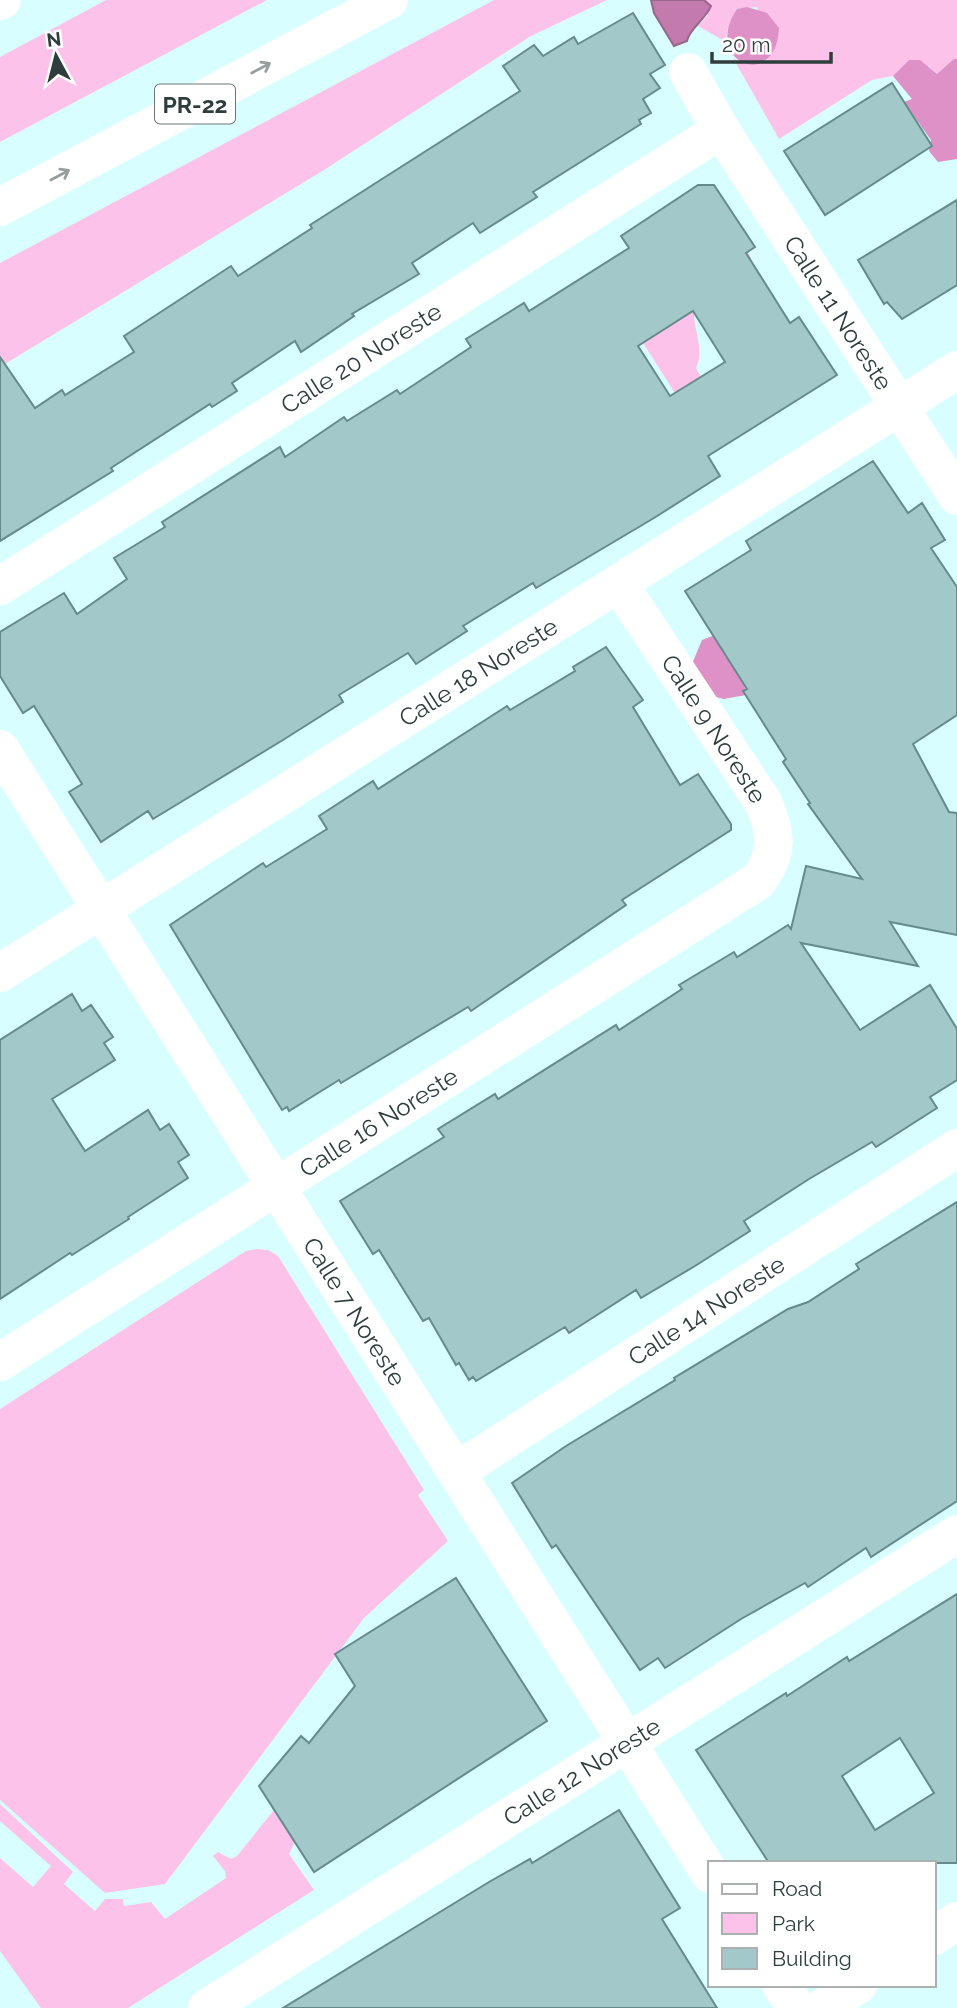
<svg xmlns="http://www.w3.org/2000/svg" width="957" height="2008" font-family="Raleway,sans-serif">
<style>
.green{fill:#fdc2ea}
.forest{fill:#dd91c6}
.water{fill:#c37aad;stroke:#96688b;stroke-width:2}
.building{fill:#a3c8c9;stroke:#678a8c;stroke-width:2;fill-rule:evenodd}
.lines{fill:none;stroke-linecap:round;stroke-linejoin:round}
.minor{stroke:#fff;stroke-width:38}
.highway{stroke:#fff;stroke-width:38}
.oneway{stroke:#969e9e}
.labels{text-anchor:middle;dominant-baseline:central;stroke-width:6;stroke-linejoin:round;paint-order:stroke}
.shield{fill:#fff;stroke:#6d7777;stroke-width:2}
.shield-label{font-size:23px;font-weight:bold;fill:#2e3d3d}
.street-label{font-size:24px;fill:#2e3d3d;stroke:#fff}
</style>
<rect width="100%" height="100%" fill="#d8feff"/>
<g class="green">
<path d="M 106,0 L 267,0 L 0,142 L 0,57 Z"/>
<path d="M 494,0 L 607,0 L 531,36 L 324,170 L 0,367 L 0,263 Z"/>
<path d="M 704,0 L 957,0 L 957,59 L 937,74 L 928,66 L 903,68 L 893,76 L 872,80 L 779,139 L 733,58 C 746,66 754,66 768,60 L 757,7 L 737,9 L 727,30 L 726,42 L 698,26 L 707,16 L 710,6 Z"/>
<path d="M 749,254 L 751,258 L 747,265 L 694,313 C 694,332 705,351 696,368 L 702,379 L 678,398 L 631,324 L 740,257 Z"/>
<path d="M 257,1249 L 268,1250 L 278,1256 L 424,1490 L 418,1495 L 448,1541 L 364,1618 L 165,1884 L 105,1893 L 0,1800 L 0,1409 L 246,1251 Z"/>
<path d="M 0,1804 L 73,1872 L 64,1884 L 95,1911 L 105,1899 L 123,1899 L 124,1906 L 151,1902 L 165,1919 L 226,1878 L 225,1871 L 213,1856 L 218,1852 L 231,1859 L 237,1856 L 274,1810 L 295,1842 L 289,1854 L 314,1890 L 128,2008 L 41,2008 L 0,1951 L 0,1858 L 33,1887 L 51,1866 L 0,1821 Z"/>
</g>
<g class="forest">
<path d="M 747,7 L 767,13 L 779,28 C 776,93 701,62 737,9 Z"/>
<path d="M 954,59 L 957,59 L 957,159 L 938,162 L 929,151 L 931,140 L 904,102 L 912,99 L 893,76 L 909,60 L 920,60 L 937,74 Z"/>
<path d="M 715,635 L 744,684 L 746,695 L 724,699 L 712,696 L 692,664 L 702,640 Z"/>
</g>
<path class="water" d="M 651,0 L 704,0 L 711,6 C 706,19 689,29 687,41 L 674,46 L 654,13 Z"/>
<g class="building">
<path d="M 633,13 L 665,65 L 650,74 L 660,88 L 643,99 L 651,113 L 639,120 L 641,124 L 533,192 L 537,197 L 480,233 L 473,223 L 412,263 L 419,274 L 352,314 L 354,316 L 301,352 L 295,341 L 232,383 L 237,391 L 212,407 L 210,404 L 111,468 L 113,471 L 0,541 L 0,357 L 35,408 L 62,390 L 65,395 L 134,352 L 124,336 L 231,266 L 238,276 L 312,228 L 310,225 L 520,91 L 503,66 L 534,45 L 543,56 L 574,37 L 578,44 Z"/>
<path d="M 892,83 L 932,146 L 825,215 L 784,151 Z"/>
<path d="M 698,185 L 714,185 L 755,247 L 746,253 L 790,323 L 799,317 L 837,375 L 708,456 L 720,476 L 654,518 L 536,588 L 533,583 L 463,626 L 467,631 L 416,664 L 408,653 L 339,695 L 343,702 L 283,740 L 153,819 L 148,811 L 101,842 L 69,792 L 82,784 L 34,706 L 23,713 L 0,676 L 0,632 L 64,593 L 77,614 L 127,579 L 114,558 L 165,527 L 162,522 L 280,447 L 285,457 L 344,417 L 347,421 L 397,390 L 400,394 L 471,347 L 466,339 L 524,303 L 529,311 L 629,248 L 621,236 ZM 693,311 L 725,362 L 670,396 L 638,346 Z"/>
<path d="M 957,200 L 957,285 L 902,319 L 887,302 L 884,304 L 858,260 Z"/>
<path d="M 873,461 L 908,513 L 922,503 L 945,540 L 931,548 L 957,587 L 957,715 L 913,744 L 949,812 L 957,813 L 957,935 L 890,922 L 918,966 L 801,943 L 860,1030 L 930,985 L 957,1029 L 957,1080 L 930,1097 L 937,1108 L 876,1147 L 872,1142 L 809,1179 L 744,1221 L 750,1231 L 695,1266 L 641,1298 L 636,1290 L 569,1333 L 565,1327 L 476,1381 L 473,1377 L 469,1380 L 459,1363 L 456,1365 L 429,1318 L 423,1321 L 379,1250 L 373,1254 L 340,1201 L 444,1137 L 438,1129 L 495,1094 L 498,1099 L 616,1025 L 619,1030 L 682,989 L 679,985 L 734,952 L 737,957 L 788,925 L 791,929 L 806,866 L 862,879 L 808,804 L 810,803 L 783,762 L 786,759 L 743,691 L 747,689 L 685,591 L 751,550 L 746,541 Z"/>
<path d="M 606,647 L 643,700 L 633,707 L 680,785 L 698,774 L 731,824 L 731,830 L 622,900 L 626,905 L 471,1011 L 468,1007 L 341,1083 L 339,1080 L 289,1111 L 287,1107 L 282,1110 L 170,925 L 263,863 L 266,867 L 327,829 L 319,816 L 373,781 L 378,789 L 507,706 L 510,710 L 575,671 L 573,667 Z"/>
<path d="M 72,994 L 82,1011 L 91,1005 L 113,1037 L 104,1043 L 115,1060 L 52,1099 L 85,1151 L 148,1110 L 160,1130 L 169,1124 L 189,1155 L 178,1162 L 188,1178 L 128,1217 L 129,1219 L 72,1255 L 70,1253 L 0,1299 L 0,1040 Z"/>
<path d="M 957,1202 L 957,1501 L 871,1557 L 866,1548 L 808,1587 L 805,1583 L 741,1619 L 665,1668 L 658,1658 L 640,1670 L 556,1545 L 552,1548 L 512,1483 L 566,1446 L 675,1380 L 674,1378 L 788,1309 L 808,1302 L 859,1269 L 856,1264 Z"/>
<path d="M 456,1578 L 547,1721 L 314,1872 L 259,1786 L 301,1736 L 309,1743 L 355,1686 L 335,1654 Z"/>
<path d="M 957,1594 L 957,1863 L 769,1863 L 696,1750 L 786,1693 L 787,1696 L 847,1657 L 849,1661 ZM 900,1738 L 934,1793 L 875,1830 L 842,1776 Z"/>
<path d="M 619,1810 L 680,1908 L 662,1919 L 717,2008 L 283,2008 L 489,1882 L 530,1859 L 532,1863 Z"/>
</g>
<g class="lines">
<g class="minor">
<path id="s1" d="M 688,72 L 721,130 L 957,496"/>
<path id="s2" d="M 0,586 L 721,130"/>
<path id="s3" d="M 0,749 L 710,1874"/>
<path id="s4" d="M 0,973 L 957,370"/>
<path id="s5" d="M 0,1362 L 758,881 C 779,852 777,834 763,802 L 619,584"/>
<path id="s6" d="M 456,1472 L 957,1148"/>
<path d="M 934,1936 L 957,1921"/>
<path d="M 781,1985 L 796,2008"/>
<path id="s7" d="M 207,2008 L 957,1534"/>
<path d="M 822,2008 L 858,1985"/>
</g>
<g class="highway">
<path d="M 0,1 L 2,0"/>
<path d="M 0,207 L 389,0"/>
</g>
</g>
<defs><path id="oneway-shaft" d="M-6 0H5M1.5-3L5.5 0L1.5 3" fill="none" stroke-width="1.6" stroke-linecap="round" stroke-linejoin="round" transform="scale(1.75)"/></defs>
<g class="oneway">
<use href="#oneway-shaft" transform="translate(261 68) rotate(-28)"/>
<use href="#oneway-shaft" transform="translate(60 175) rotate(-28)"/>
</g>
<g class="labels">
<rect class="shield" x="155" y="84.5" width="80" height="39" rx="5"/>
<g class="shield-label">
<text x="195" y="104">PR-22</text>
</g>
<g class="street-label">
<text stroke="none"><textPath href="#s1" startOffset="284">Calle 11 Noreste</textPath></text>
<text stroke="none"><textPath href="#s2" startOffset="427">Calle 20 Noreste</textPath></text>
<text stroke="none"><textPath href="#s4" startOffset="565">Calle 18 Noreste</textPath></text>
<text transform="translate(714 729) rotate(57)">Calle 9 Noreste</text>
<text stroke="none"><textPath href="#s5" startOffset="448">Calle 16 Noreste</textPath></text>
<text stroke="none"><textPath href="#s6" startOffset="298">Calle 14 Noreste</textPath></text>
<text stroke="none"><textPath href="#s3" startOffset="665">Calle 7 Noreste</textPath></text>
<text stroke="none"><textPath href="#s7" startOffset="443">Calle 12 Noreste</textPath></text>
</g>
</g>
<rect x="708" y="1861" width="228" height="126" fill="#ffffff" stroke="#abb1b1" stroke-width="2"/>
<rect x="722" y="1884" width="35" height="10" fill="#ffffff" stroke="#abb1b1" stroke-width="2"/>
<text x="772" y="1896" font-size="21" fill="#2e3d3d">Road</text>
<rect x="722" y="1913" width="35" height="21" fill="#fdc2ea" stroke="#abb1b1" stroke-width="2"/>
<text x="772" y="1931" font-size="21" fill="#2e3d3d">Park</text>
<rect x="722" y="1948" width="35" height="21" fill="#a3c8c9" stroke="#abb1b1" stroke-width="2"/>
<text x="772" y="1966" font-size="21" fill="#2e3d3d">Building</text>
<g transform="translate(56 56) rotate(353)" stroke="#ffffff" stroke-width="5" paint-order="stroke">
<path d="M0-5L12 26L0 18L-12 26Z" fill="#2e3d3d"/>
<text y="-10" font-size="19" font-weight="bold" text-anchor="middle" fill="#2e3d3d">N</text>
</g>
<path d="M712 52v10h119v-10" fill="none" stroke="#2e3d3d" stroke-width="3.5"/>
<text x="722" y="52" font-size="21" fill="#2e3d3d" stroke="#ffffff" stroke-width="5" paint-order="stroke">20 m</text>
</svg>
